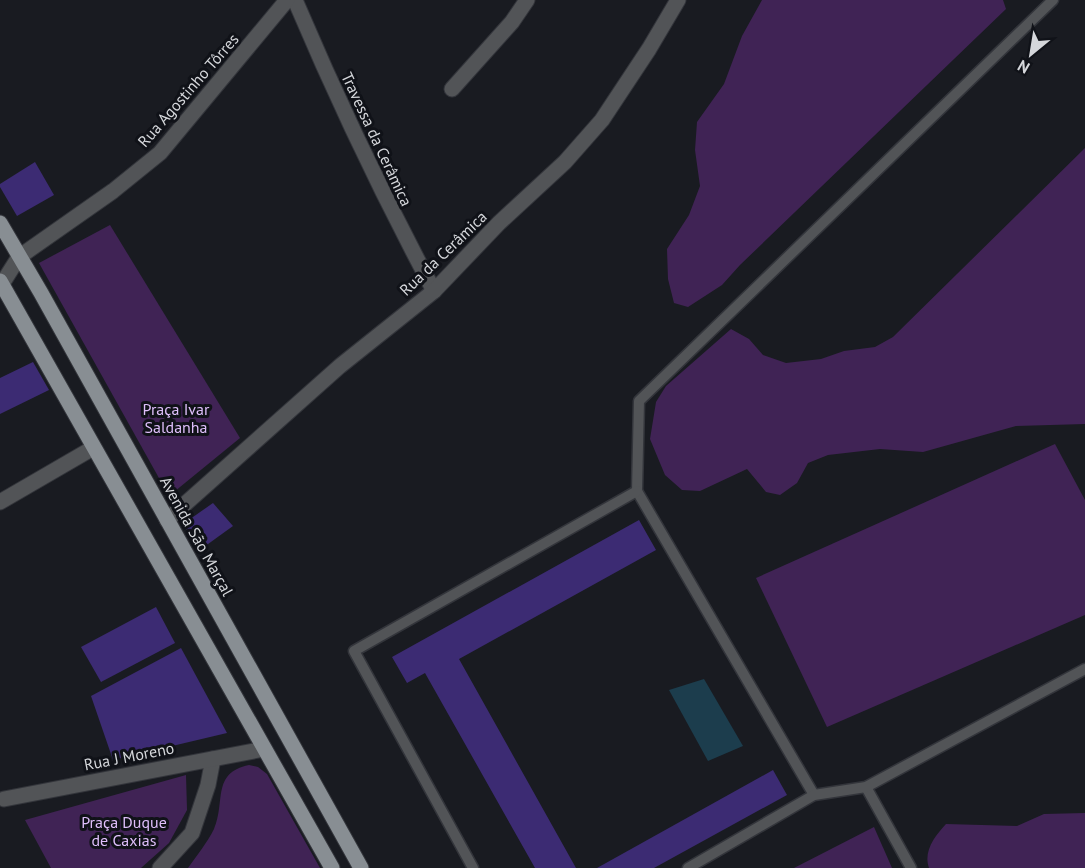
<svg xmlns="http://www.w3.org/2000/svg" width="1085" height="868" font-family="'PT Sans',sans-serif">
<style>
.green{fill:#402355}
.water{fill:#1c3d4d}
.building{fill:#3c2b73}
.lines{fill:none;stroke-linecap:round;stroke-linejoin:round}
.service-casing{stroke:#33353b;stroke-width:13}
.minor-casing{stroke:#33353b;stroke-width:17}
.tertiary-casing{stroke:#33353b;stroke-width:17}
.primary-casing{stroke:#33353b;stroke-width:17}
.service{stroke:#525457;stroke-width:10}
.minor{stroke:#525457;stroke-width:15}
.tertiary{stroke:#525457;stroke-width:15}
.primary{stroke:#888e93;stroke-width:15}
.labels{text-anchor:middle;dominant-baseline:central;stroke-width:6;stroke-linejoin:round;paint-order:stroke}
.street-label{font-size:16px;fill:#d5d7db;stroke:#101218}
.park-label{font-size:16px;fill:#dfbffb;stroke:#101218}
</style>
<rect width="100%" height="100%" fill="#191b21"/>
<g class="green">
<path d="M 762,0 L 1003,0 L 1006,9 L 740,265 L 722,285 L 688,307 L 674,303 L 668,279 L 667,249 L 689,215 L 700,186 L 695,150 L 697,122 L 724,84 L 742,36 Z"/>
<path d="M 1085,148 L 1085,424 L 1016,426 L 923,452 L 880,449 L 828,455 L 808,463 L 797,483 L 780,495 L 766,492 L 747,469 L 700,491 L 682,490 L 665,475 L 650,439 L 656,402 L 666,386 L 731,329 L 749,339 L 763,355 L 786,363 L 821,359 L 844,351 L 875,347 L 893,337 Z"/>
<path d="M 110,225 L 240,438 L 169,496 L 39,263 Z"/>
<path d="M 1055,444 L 1085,500 L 1085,615 L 827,727 L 756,578 Z"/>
<path d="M 249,765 L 258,767 L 267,774 L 320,868 L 188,868 C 197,855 207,843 214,829 C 226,802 211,773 249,765 Z"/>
<path d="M 186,775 L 187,810 L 169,843 L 141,868 L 51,868 L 25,820 Z"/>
<path d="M 1085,813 L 1085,868 L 929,868 C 923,851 935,836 946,824 L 1017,826 L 1044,814 Z"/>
<path d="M 874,827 L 892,868 L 794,868 Z"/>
</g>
<path class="water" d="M 704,679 L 743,746 L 708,761 L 669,690 Z"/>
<g class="building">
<path d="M 35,162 L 54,195 L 17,216 L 0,187 L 0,184 Z"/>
<path d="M 33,362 L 49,390 L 0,414 L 0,378 Z"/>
<path d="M 213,503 L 233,526 L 197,552 L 183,524 Z"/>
<path d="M 639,520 L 656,550 L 459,659 L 576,868 L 535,868 L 425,673 L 407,683 L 392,657 Z"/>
<path d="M 156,607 L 175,643 L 101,682 L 81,647 Z"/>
<path d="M 181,648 L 227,733 L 113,760 L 91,696 Z"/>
<path d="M 773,770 L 787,795 L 654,868 L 597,868 Z"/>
</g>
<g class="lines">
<defs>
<g id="service">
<path d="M 866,787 L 911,868"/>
<path d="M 814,795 L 637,491 L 639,401 L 1053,0"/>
<path d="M 473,868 L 354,651 L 637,491"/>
<path d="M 688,868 L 814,795 L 866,787 L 1085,669"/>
</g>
<g id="minor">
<path d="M 452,89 L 512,22 L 527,0"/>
<path d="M 160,868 L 192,833 L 208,785 L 213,759"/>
</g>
<g id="tertiary">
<path d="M 295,0 C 337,99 383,196 434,291"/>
<path d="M 0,287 L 19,257 L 113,191 L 160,153 L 287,0"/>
<path d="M 0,502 L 93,448"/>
<path d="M 167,520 L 340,366 L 434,291 L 499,223 L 565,162 L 602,120 L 649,49 L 678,0"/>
<path d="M 4,799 L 264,749"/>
</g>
<g id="primary">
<path d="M 0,223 L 41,293 L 361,868"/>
<path d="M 0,281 L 332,868"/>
</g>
</defs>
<use href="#service" class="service-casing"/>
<use href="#minor" class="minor-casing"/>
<use href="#tertiary" class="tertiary-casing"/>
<use href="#primary" class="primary-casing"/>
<use href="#service" class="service"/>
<use href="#minor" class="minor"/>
<use href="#tertiary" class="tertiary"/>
<use href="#primary" class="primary"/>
</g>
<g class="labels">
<g class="street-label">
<text transform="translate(188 90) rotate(-49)">Rua Agostinho Tôrres</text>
<text transform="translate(377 139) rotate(65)">Travessa da Cerâmica</text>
<text transform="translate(443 253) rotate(-44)">Rua da Cerâmica</text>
<text transform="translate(197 536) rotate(61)">Avenida São Marçal</text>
<text transform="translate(129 756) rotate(-11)">Rua J Moreno</text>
</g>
<g class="park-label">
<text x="176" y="409">Praça Ivar<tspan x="176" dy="18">Saldanha</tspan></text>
<text x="124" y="822">Praça Duque<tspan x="124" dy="18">de Caxias</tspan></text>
</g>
</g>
<g transform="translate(1031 54) rotate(210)" stroke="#101218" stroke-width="4.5" paint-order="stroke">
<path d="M0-4.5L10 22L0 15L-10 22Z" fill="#d5d7db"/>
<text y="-9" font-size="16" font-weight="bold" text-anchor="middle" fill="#d5d7db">N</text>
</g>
</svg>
